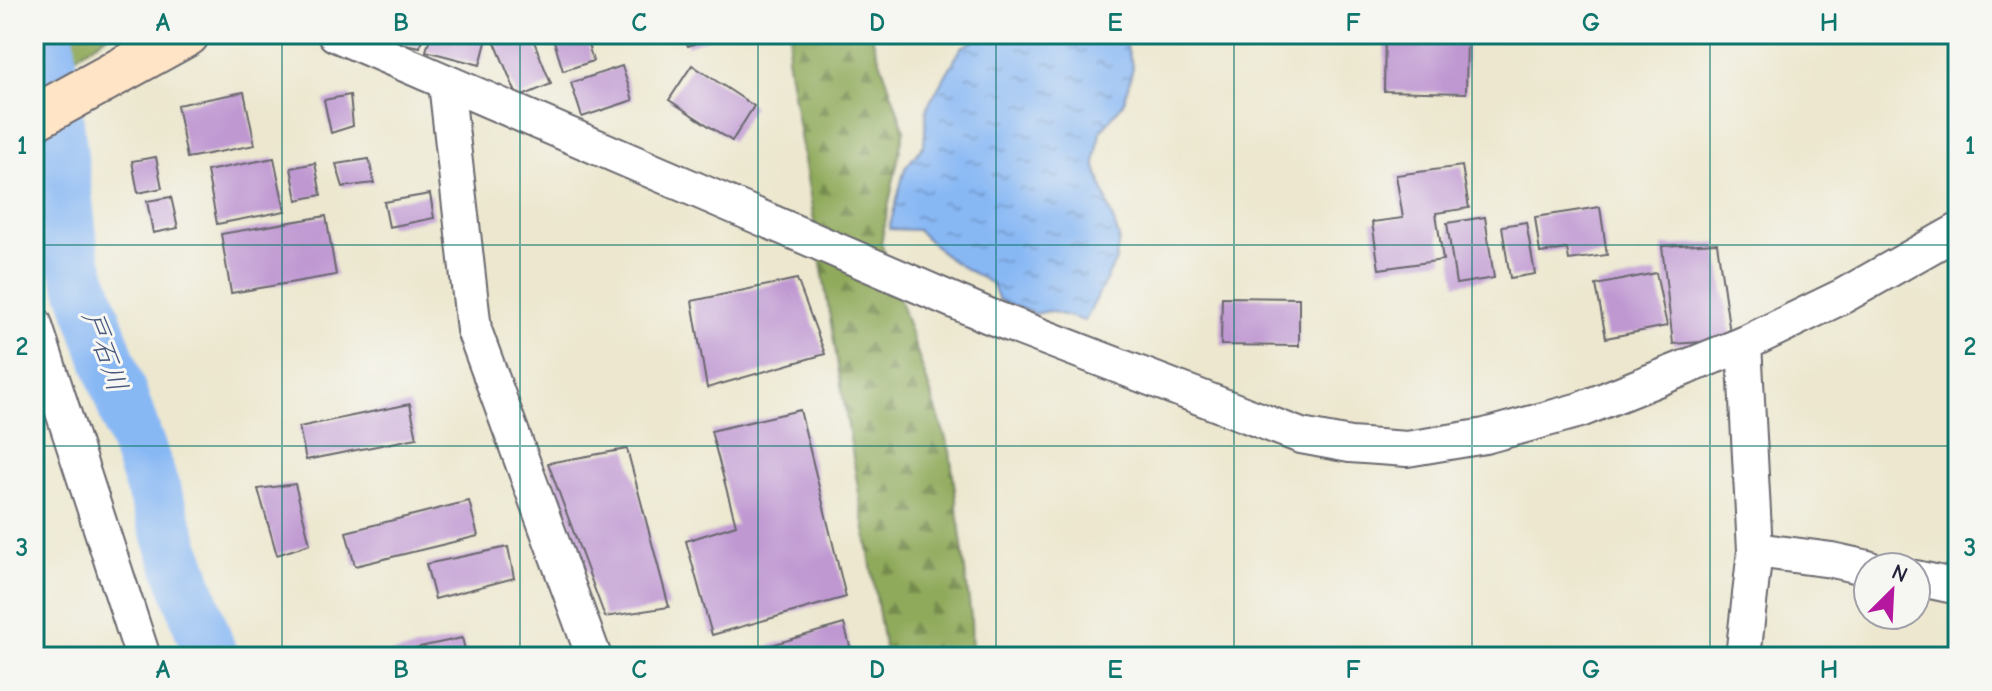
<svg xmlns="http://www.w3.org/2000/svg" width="1992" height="691" font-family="'Comic Neue','Klee One',sans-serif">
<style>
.forest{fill:url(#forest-firs);stroke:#59664c;stroke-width:2}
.water{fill:url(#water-ripples);stroke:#556d98;stroke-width:2}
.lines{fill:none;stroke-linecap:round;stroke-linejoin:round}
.river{stroke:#88b8f4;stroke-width:54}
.building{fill:#bf98d2}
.minor-casing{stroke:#69676e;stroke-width:38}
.secondary-casing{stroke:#69676e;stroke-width:48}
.minor{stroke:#fff;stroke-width:34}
.secondary{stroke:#ffe4c6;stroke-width:44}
.grid{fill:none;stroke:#0f766e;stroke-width:2;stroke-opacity:0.55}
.labels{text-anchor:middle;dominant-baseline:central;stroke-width:6;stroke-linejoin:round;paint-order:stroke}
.water-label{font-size:28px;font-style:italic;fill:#46567c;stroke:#f6f6f2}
.neatline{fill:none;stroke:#0f766e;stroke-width:3}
.grid-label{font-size:26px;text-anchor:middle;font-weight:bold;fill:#0f766e}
</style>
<defs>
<pattern id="forest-firs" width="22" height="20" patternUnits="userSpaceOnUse" patternTransform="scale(2)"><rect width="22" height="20" fill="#90aa5c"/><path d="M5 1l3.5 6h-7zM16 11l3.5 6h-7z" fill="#758a4d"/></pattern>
<pattern id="water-ripples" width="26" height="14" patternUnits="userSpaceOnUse" patternTransform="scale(2)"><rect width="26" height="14" fill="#88b8f4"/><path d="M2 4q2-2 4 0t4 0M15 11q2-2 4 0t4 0" fill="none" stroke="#6f95c7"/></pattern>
</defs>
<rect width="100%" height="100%" fill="#f6f6f2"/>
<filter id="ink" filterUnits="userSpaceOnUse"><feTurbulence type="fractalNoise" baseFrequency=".0125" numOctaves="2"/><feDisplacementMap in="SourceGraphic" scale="16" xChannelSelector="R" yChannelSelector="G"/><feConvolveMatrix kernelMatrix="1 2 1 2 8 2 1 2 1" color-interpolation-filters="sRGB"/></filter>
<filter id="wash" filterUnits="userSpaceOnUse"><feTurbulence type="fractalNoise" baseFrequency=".006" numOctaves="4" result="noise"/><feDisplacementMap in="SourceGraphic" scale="32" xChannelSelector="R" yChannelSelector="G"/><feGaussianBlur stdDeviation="1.8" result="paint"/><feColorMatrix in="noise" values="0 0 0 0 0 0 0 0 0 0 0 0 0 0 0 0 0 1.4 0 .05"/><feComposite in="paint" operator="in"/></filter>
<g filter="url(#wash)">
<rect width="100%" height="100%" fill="#ece7ce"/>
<g class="forest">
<path d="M 34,34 L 109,34 L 34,85 Z"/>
<path d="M 791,34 L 871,34 L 904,129 L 881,243 L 950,451 L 971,617 L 972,657 L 886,657 L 787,57 Z"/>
</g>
<path class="water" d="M 988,34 L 1123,34 L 1133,67 L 1124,102 L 1100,132 L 1095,164 L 1119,238 L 1116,260 L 1085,321 L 1049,311 L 1035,314 L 999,300 L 992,284 L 952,261 L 917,230 L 889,229 L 905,168 L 924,145 L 927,107 L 962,47 Z"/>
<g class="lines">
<path class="river" d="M 47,34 L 72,255 L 211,657"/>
</g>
<g id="blocks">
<g class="building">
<path d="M 391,34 L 423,34 L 420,47 L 389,41 Z"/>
<path d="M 431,34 L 478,34 L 477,40 L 486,42 L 480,65 L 426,51 Z"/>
<path d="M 507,34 L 531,34 L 551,84 L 518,98 L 494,40 Z"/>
<path d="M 552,34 L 585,34 L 593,61 L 563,71 Z"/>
<path d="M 632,34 L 670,34 L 670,35 L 635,43 Z"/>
<path d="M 681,34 L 720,34 L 688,46 Z"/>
<path d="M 1385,34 L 1467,34 L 1466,93 L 1384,91 Z"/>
<path d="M 692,65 L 754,106 L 732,141 L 669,100 Z"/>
<path d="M 622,66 L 633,100 L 582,117 L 571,83 Z"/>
<path d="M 244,92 L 255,145 L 187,158 L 177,105 Z"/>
<path d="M 350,95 L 353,126 L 331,133 L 324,100 Z"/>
<path d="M 156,157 L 162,188 L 138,193 L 132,161 Z"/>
<path d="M 274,158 L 285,211 L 217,224 L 207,171 Z"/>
<path d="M 369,159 L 374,183 L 343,187 L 336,164 Z"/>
<path d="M 315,163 L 321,195 L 297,200 L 291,168 Z"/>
<path d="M 1462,166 L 1469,208 L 1436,213 L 1443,260 L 1379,269 L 1372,222 L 1403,218 L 1396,175 Z"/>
<path d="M 430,194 L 434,218 L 389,227 L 384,202 Z"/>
<path d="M 171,197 L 178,228 L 153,233 L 147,201 Z"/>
<path d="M 1600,207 L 1607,255 L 1569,260 L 1567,249 L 1540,253 L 1535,217 Z"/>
<path d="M 326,216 L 336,275 L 231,293 L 221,234 Z"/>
<path d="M 1485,217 L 1494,278 L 1456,284 L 1447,223 Z"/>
<path d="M 1526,222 L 1535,274 L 1510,278 L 1502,226 Z"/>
<path d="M 1717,243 L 1731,340 L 1673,344 L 1662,246 Z"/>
<path d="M 1656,273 L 1667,326 L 1606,338 L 1596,285 Z"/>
<path d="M 797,279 L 825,354 L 707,388 L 692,301 Z"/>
<path d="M 1222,297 L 1299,298 L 1299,346 L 1221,345 Z"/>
<path d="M 410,404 L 417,438 L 306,460 L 299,427 Z"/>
<path d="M 800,410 L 846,597 L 712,635 L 686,541 L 736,525 L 711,431 Z"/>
<path d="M 627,449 L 669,607 L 605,617 L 548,463 Z"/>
<path d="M 295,484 L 310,544 L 277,555 L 258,489 Z"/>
<path d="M 469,501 L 478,536 L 355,566 L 346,532 Z"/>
<path d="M 508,547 L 514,578 L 435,599 L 426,564 Z"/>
<path d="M 844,624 L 853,657 L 734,657 L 733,656 Z"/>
<path d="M 462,638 L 467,657 L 377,657 L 377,656 Z"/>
</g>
</g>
</g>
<g filter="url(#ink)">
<use href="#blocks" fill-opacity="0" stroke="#69676e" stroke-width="2"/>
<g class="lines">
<defs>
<g id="minor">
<path d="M 335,34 L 989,316 L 1301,436 L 1350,445 L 1407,449 L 1485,436 L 1580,410 L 1744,344 L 1843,296 L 1958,231"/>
<path d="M 446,83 L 474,330 L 594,657"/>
<path d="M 34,323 L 143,657"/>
<path d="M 1755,550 L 1832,560 L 1868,568"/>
<path d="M 1916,578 L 1958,587"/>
<path d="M 1743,657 L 1755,550 L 1744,344"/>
</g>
<path id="secondary" d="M 34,118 L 187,34"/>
</defs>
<use href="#minor" class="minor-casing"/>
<use href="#secondary" class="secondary-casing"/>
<use href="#minor" class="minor"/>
<use href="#secondary" class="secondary"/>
</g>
</g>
<path class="grid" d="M 282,34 L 282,657M 520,34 L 520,657M 758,34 L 758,657M 996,34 L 996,657M 1234,34 L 1234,657M 1472,34 L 1472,657M 1710,34 L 1710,657M 34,245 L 1958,245M 34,446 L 1958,446"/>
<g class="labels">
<g class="water-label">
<text transform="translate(105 351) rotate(71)">戸石川</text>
</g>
</g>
<rect width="1992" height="691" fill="none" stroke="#f6f6f2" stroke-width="88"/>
<g transform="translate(1892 591) rotate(24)"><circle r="38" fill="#f6f6f2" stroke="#a1a1a9" stroke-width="2"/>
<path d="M0-6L14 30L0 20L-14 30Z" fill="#b5179e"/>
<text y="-12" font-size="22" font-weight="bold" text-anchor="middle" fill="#22223b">N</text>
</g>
<rect x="44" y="44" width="1904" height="603" class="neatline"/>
<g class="grid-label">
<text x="163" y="31">A</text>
<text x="401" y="31">B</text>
<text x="639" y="31">C</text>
<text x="877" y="31">D</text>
<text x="1115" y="31">E</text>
<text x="1353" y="31">F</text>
<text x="1591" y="31">G</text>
<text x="1829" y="31">H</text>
<text x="22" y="154">1</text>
<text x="1970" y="154">1</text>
<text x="22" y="355">2</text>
<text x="1970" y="355">2</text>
<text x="22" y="556">3</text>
<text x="1970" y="556">3</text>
<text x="163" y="678">A</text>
<text x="401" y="678">B</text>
<text x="639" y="678">C</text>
<text x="877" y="678">D</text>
<text x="1115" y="678">E</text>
<text x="1353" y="678">F</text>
<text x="1591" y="678">G</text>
<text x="1829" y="678">H</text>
</g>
</svg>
